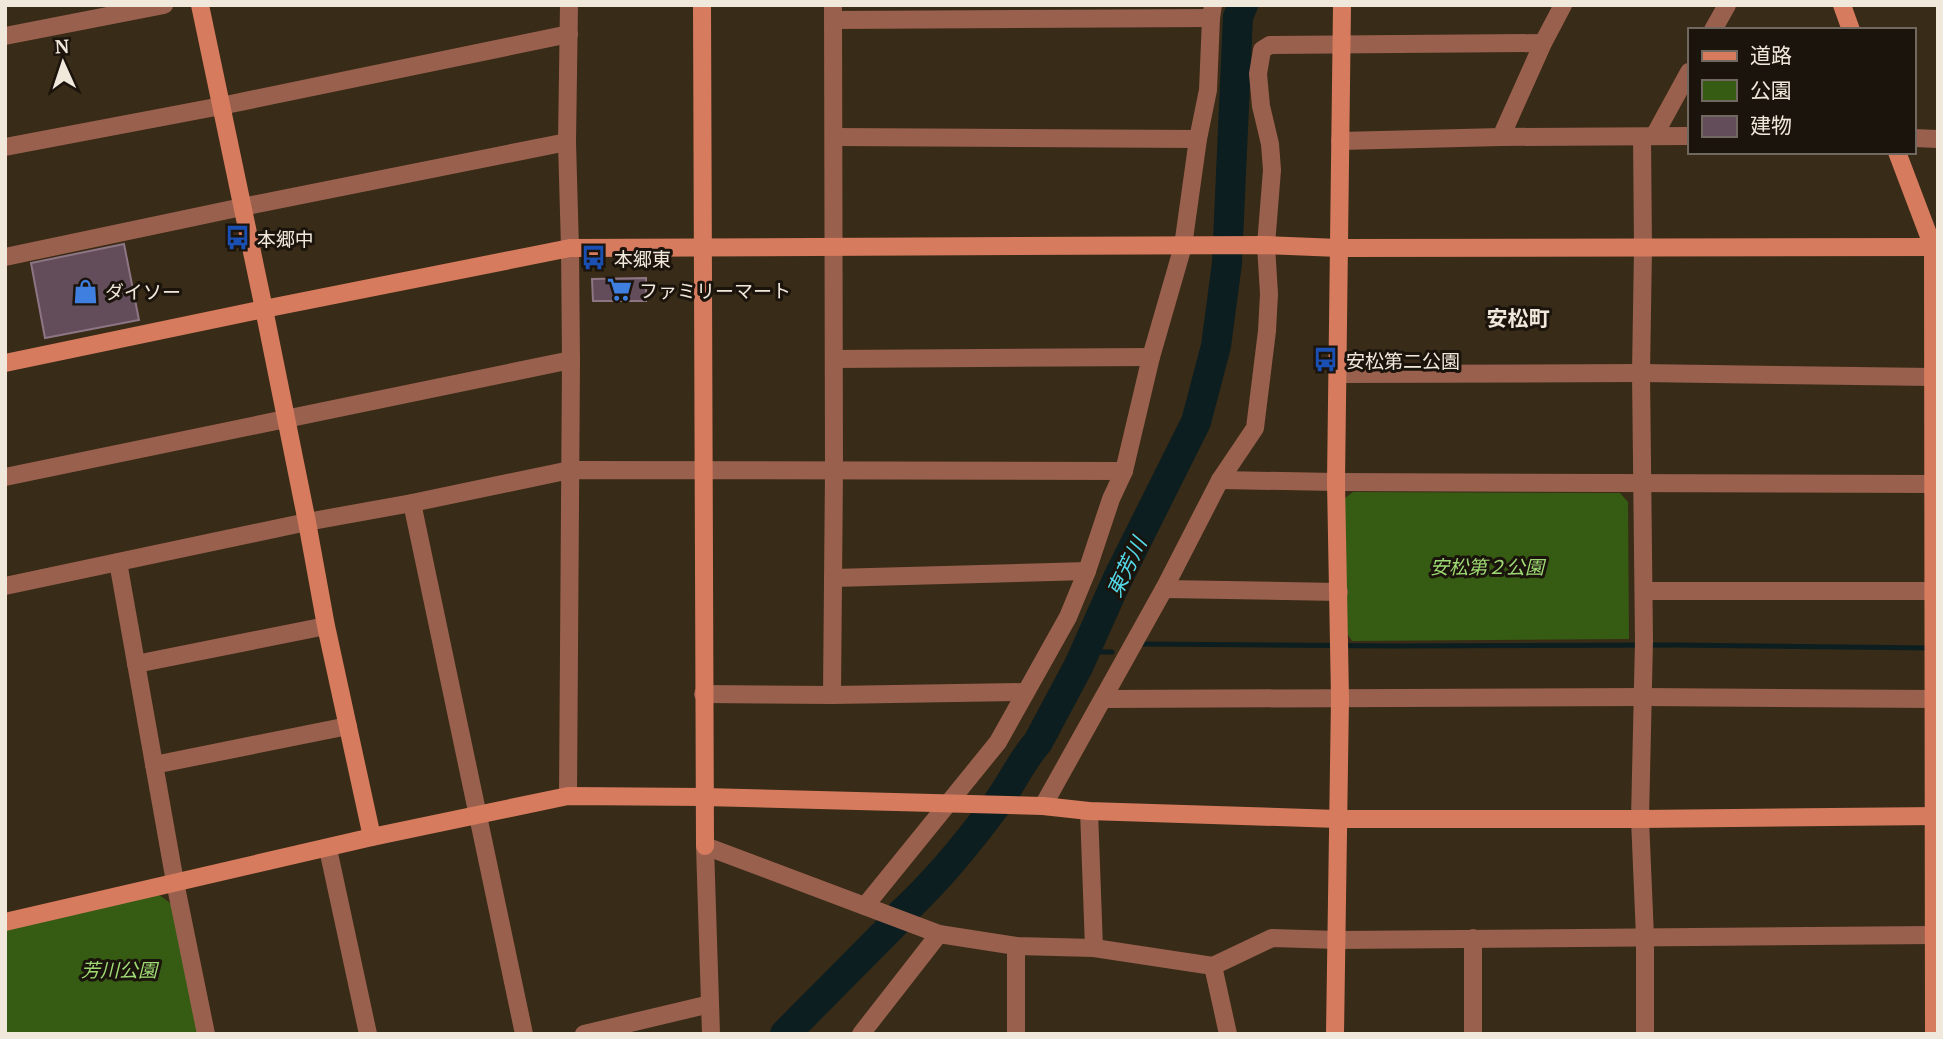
<svg xmlns="http://www.w3.org/2000/svg" width="1943" height="1039" font-family="'PT Serif','Noto Sans JP',serif">
<style>
.green{fill:#365c13}
.lines{fill:none;stroke-linecap:round;stroke-linejoin:round}
.stream{stroke:#0d1e20;stroke-width:5}
.river{stroke:#0d1e20;stroke-width:30}
.building{fill:#644d5b;stroke:#8d7584;stroke-width:2}
.street{stroke:#99604e;stroke-width:18}
.secondary{stroke:#d67b5e;stroke-width:18}
.labels{text-anchor:middle;dominant-baseline:central;stroke-width:6;stroke-linejoin:round;paint-order:stroke}
.poi-label{font-size:19px;fill:#f1e8dc;stroke:#1b140c;text-anchor:start}
.park-label{font-size:19px;font-style:italic;fill:#9fdb74;stroke:#1b140c}
.neighbourhood-label{font-size:21px;font-weight:bold;fill:#f1e8dc;stroke:#1b140c}
.water-label{font-size:21px;font-style:italic;fill:#53daeb;stroke:#1b140c}
</style>
<rect width="100%" height="100%" fill="#382b17"/>
<g class="green">
<path d="M 1353,492 L 1620,493 L 1628,502 L 1629,639 L 1352,641 L 1345,630 L 1345,498 Z"/>
<path d="M 158,894 L 173,905 L 199,1034 L 5,1034 L 5,929 Z"/>
</g>
<g class="lines">
<g class="stream">
<path d="M 1141,644 L 1391,646 L 1675,645 L 1931,648"/>
<path d="M 1085,652 L 1112,652"/>
</g>
<path class="river" d="M 785,1034 L 898,920 L 900,915 C 934,884 968,843 996,805 C 1011,785 1021,761 1038,742 L 1079,665 L 1117,580 L 1196,422 L 1216,346 L 1227,263 L 1238,17 L 1243,5"/>
</g>
<g class="building">
<path d="M 124,244 L 139,320 L 45,338 L 31,263 Z"/>
<path d="M 646,278 L 646,301 L 593,301 L 592,279 Z"/>
</g>
<g class="lines">
<g class="street">
<path d="M 833,20 L 1211,18"/>
<path d="M 1713,30 L 1727,5"/>
<path d="M 5,36 L 164,5"/>
<path d="M 1654,136 L 1689,72"/>
<path d="M 835,137 L 1198,139"/>
<path d="M 1501,137 L 1543,43 L 1563,5"/>
<path d="M 1642,137 L 1643,248 L 1641,373 L 1644,641 L 1640,819 L 1645,937 L 1645,1034"/>
<path d="M 1913,138 L 1938,139"/>
<path d="M 1340,141 L 1501,137 L 1689,136"/>
<path d="M 5,147 L 221,106 L 569,34"/>
<path d="M 5,257 L 242,207 L 567,142"/>
<path d="M 834,359 L 1151,357"/>
<path d="M 1338,374 L 1641,373 L 1933,377"/>
<path d="M 5,477 L 571,360"/>
<path d="M 1220,480 L 1336,482 L 1934,484"/>
<path d="M 412,503 L 524,1034"/>
<path d="M 118,562 L 175,882 L 206,1034"/>
<path d="M 833,578 L 1087,571"/>
<path d="M 5,586 L 307,522 L 412,503 L 570,470 L 1124,471"/>
<path d="M 1164,589 L 1339,592"/>
<path d="M 1644,591 L 1938,591"/>
<path d="M 136,664 L 326,626"/>
<path d="M 703,694 L 832,695 L 1026,692"/>
<path d="M 832,695 L 834,470 L 833,5"/>
<path d="M 1103,699 L 1642,697 L 1933,699"/>
<path d="M 154,765 L 348,726"/>
<path d="M 568,796 L 571,360 L 570,248 L 567,142 L 569,5"/>
<path d="M 1043,806 L 1164,589 L 1220,480 L 1255,428 L 1267,331 L 1269,294 L 1266,245 L 1272,170 L 1270,144 L 1261,106 L 1258,74 L 1262,50 L 1270,45 L 1543,43"/>
<path d="M 1089,811 L 1094,948"/>
<path d="M 328,849 L 368,1034"/>
<path d="M 865,906 L 998,742 L 1068,617 L 1087,571 L 1111,499 L 1124,471 L 1151,357 L 1183,246 L 1198,139 L 1208,90 L 1211,18 L 1213,5"/>
<path d="M 1016,946 L 1016,1034"/>
<path d="M 1213,966 L 1228,1034"/>
<path d="M 584,1034 L 710,1004"/>
<path d="M 711,1034 L 705,846 L 939,934 L 1016,946 L 1094,948 L 1213,966 L 1272,938 L 1337,940 L 1934,935"/>
<path d="M 861,1034 L 939,934"/>
<path d="M 1473,1034 L 1473,938"/>
</g>
<g class="secondary">
<path d="M 200,5 L 264,309 L 307,522 L 326,626 L 372,837"/>
<path d="M 702,5 L 705,846"/>
<path d="M 1842,5 L 1851,30"/>
<path d="M 1897,152 L 1933,247 L 1934,1034"/>
<path d="M 5,363 L 264,309 L 570,248 L 1266,245 L 1339,248 L 1938,247"/>
<path d="M 5,922 L 372,837 L 568,796 L 704,797 L 1043,806 L 1089,811 L 1338,819 L 1640,819 L 1938,816"/>
<path d="M 1335,1034 L 1340,698 L 1336,482 L 1342,5"/>
</g>
</g>
<defs>
<symbol id="bus-bare" viewBox="-9 -9 18 18"><path d="M-5-6H5V4H4V6H2V4H-2V6H-4V4H-5ZM-3.5-4V0h7V-4ZM-3.5 1.2v1.5H-2V1.2ZM2 1.2v1.5H3.5V1.2Z" fill="#1a4fb4" stroke="#1b140c" stroke-width="2.5" paint-order="stroke"/></symbol>
<symbol id="supermarket-bare" viewBox="-9 -9 18 18"><path d="M-6-5.5h2.5l.6 2H6L4.5 2H-2.5L-4.4-4H-6ZM-1.5 3.2a1.3 1.3 0 1 0 .1 0ZM3 3.2a1.3 1.3 0 1 0 .1 0Z" fill="#3f7fe0" stroke="#1b140c" stroke-width="2.5" paint-order="stroke"/></symbol>
<symbol id="shop-bare" viewBox="-9 -9 18 18"><path d="M-5-2.5h2.3a2.7 3.5 0 0 1 5.4 0H5L5.5 6h-11ZM-1.5-2.5h3a1.5 2.3 0 0 0-3 0Z" fill="#3f7fe0" stroke="#1b140c" stroke-width="2.5" paint-order="stroke"/></symbol>
</defs>
<g fill-rule="evenodd">
<use href="#bus-bare" x="220" y="220" width="35" height="35"/>
<use href="#bus-bare" x="576" y="240" width="35" height="35"/>
<use href="#supermarket-bare" x="602" y="272" width="35" height="35"/>
<use href="#shop-bare" x="68" y="274" width="35" height="35"/>
<use href="#bus-bare" x="1308" y="342" width="35" height="35"/>
</g>
<g class="labels">
<g class="poi-label">
<text x="257" y="238">本郷中</text>
<text x="614" y="258">本郷東</text>
<text x="639" y="290">ファミリーマート</text>
<text x="105" y="291">ダイソー</text>
<text x="1346" y="360">安松第二公園</text>
</g>
<g class="park-label">
<text x="1487" y="566">安松第２公園</text>
<text x="119" y="969">芳川公園</text>
</g>
<g class="neighbourhood-label">
<text x="1518" y="318">安松町</text>
</g>
<g class="water-label">
<text transform="translate(1126 567) rotate(-64)">東芳川</text>
</g>
</g>
<rect width="1943" height="1039" fill="none" stroke="#f1e8dc" stroke-width="14"/>
<rect x="1688" y="28" width="228" height="126" fill="#1b140c" stroke="#71695f" stroke-width="2"/>
<rect x="1702" y="51" width="35" height="10" fill="#d67b5e" stroke="#71695f" stroke-width="2"/>
<text x="1750" y="63" font-size="21" fill="#f1e8dc">道路</text>
<rect x="1702" y="80" width="35" height="21" fill="#365c13" stroke="#71695f" stroke-width="2"/>
<text x="1750" y="98" font-size="21" fill="#f1e8dc">公園</text>
<rect x="1702" y="116" width="35" height="21" fill="#644d5b" stroke="#71695f" stroke-width="2"/>
<text x="1750" y="133" font-size="21" fill="#f1e8dc">建物</text>
<g transform="translate(63 63) rotate(357)" stroke="#1b140c" stroke-width="5" paint-order="stroke">
<path d="M0-5L12 26L0 18L-12 26Z" fill="#f1e8dc"/>
<text y="-10" font-size="19" font-weight="bold" text-anchor="middle" fill="#f1e8dc">N</text>
</g>
</svg>
